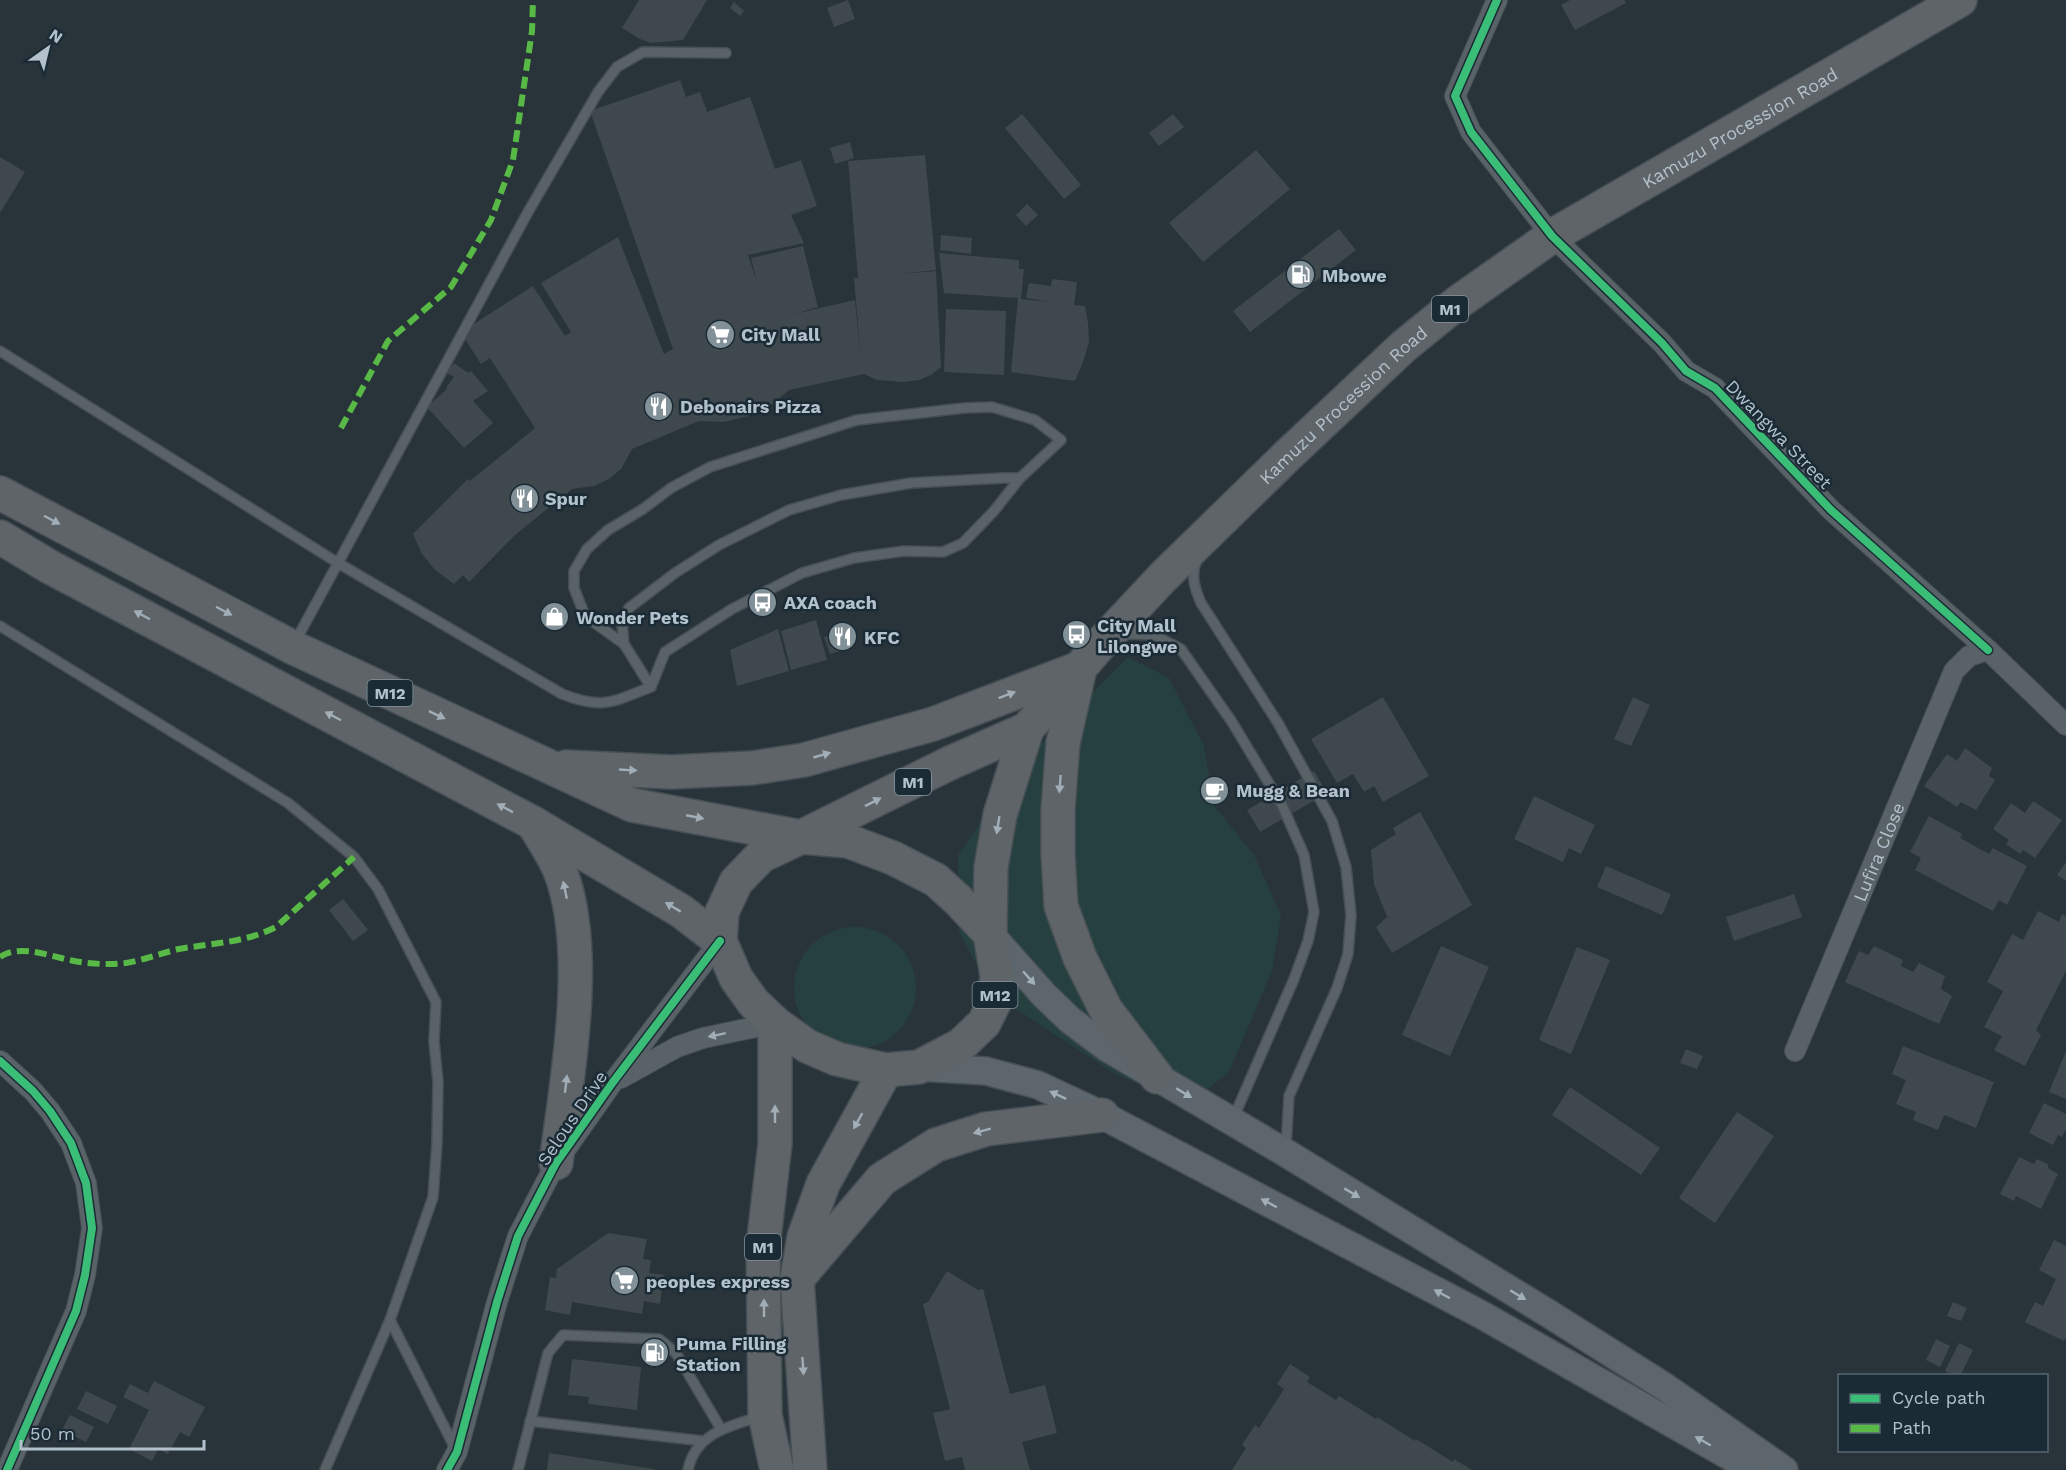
<svg xmlns="http://www.w3.org/2000/svg" width="2066" height="1470" font-family="'Work Sans',sans-serif">
<style>
.green{fill:#25403e}
.building{fill:#3e484d}
.lines{fill:none;stroke-linecap:round;stroke-linejoin:round}
.service-casing{stroke:#474f54;stroke-width:12}
.minor-casing{stroke:#474f54;stroke-width:22}
.secondary-casing{stroke:#474f54;stroke-width:30}
.trunk-casing{stroke:#464f55;stroke-width:36}
.service{stroke:#596267;stroke-width:9}
.minor{stroke:#596267;stroke-width:20}
.secondary{stroke:#5d666c;stroke-width:27}
.trunk{stroke:#5e6468;stroke-width:33}
.quiet{stroke:#58b947;stroke-width:6;stroke-dasharray:12 6;stroke-linecap:butt}
.cycleway-casing{stroke:#1b2b35;stroke-width:11}
.cycleway{stroke:#3abd76;stroke-width:8}
.oneway{fill:#a1aeb7}
.oneway2{fill:#a1afb8}
.oneway3{fill:#a0aeb7}
.labels{text-anchor:middle;dominant-baseline:central;stroke-width:5;stroke-linejoin:round;paint-order:stroke}
.shield{fill:#1b2b35;stroke:#85949e;stroke-width:1.5}
.shield-label{font-size:16px;font-weight:bold;fill:#b2c1cb}
.street-label{font-size:18px;fill:#b2c1cb;stroke:#1b2b35}
.poi-label{font-size:18px;font-weight:bold;fill:#b2c1cb;stroke:#1b2b35;text-anchor:start}
</style>
<rect width="100%" height="100%" fill="#29343a"/>
<g class="green">
<path d="M 1128,657 L 1169,678 L 1204,746 L 1215,807 L 1254,855 L 1281,915 L 1272,971 L 1229,1072 L 1186,1106 L 1112,1072 L 992,993 L 959,932 L 958,855 L 1022,763 Z"/>
<circle cx="855" cy="988" r="61"/>
</g>
<g class="building">
<path d="M 639,0 L 707,0 L 683,40 L 651,43 L 640,39 L 622,28 Z"/>
<path d="M 848,0 L 855,19 L 834,27 L 827,8 Z"/>
<path d="M 1570,0 L 1624,0 L 1626,3 L 1575,30 L 1561,5 Z"/>
<path d="M 734,2 L 744,11 L 740,16 L 730,8 Z"/>
<path d="M 680,80 L 686,97 L 700,92 L 707,112 L 750,97 L 775,169 L 801,160 L 817,206 L 791,215 L 804,243 L 748,255 L 757,282 L 751,258 L 803,246 L 818,307 L 794,314 L 855,300 L 861,359 L 854,278 L 858,278 L 848,161 L 925,155 L 936,270 L 899,274 L 936,271 L 941,367 L 931,375 L 919,380 L 903,382 L 877,380 L 864,374 L 789,390 L 770,406 L 748,416 L 724,422 L 699,421 L 632,449 L 621,469 L 609,479 L 594,486 L 572,489 L 515,535 L 469,582 L 463,575 L 454,584 L 435,570 L 422,554 L 413,534 L 468,479 L 470,481 L 535,428 L 490,358 L 481,364 L 463,336 L 471,331 L 469,327 L 533,286 L 565,336 L 571,332 L 541,283 L 618,237 L 664,354 L 673,349 L 590,111 Z"/>
<path d="M 1022,114 L 1081,185 L 1064,199 L 1005,128 Z"/>
<path d="M 1173,114 L 1184,127 L 1159,146 L 1149,133 Z"/>
<path d="M 850,142 L 854,158 L 835,164 L 830,148 Z"/>
<path d="M 1256,150 L 1290,189 L 1203,262 L 1169,223 Z"/>
<path d="M 0,157 L 25,172 L 0,213 Z"/>
<path d="M 1027,204 L 1038,215 L 1026,226 L 1016,215 Z"/>
<path d="M 1339,229 L 1356,250 L 1250,332 L 1233,311 Z"/>
<path d="M 941,235 L 972,238 L 971,254 L 940,250 Z"/>
<path d="M 939,253 L 1019,260 L 1019,269 L 1024,269 L 1021,299 L 1049,302 L 1026,298 L 1029,283 L 1051,286 L 1050,294 L 1052,279 L 1077,282 L 1074,305 L 1085,306 L 1088,323 L 1089,342 L 1083,362 L 1075,381 L 1011,372 L 1018,298 L 944,293 Z"/>
<path d="M 946,309 L 1006,311 L 1004,375 L 944,372 Z"/>
<path d="M 454,363 L 468,373 L 471,371 L 488,391 L 473,401 L 493,423 L 464,448 L 427,407 L 447,389 L 446,388 L 454,377 L 447,373 Z"/>
<path d="M 816,598 L 819,607 L 803,613 L 799,604 Z"/>
<path d="M 816,620 L 827,660 L 791,670 L 781,631 Z"/>
<path d="M 778,629 L 789,671 L 737,686 L 730,650 Z"/>
<path d="M 844,631 L 849,648 L 830,654 L 824,637 Z"/>
<path d="M 1383,697 L 1429,776 L 1383,802 L 1374,786 L 1364,792 L 1353,774 L 1337,783 L 1311,739 Z"/>
<path d="M 1633,697 L 1650,705 L 1631,746 L 1614,739 Z"/>
<path d="M 1965,748 L 1992,768 L 1989,776 L 1995,780 L 1976,810 L 1961,802 L 1957,807 L 1924,786 L 1947,754 L 1957,761 Z"/>
<path d="M 1314,771 L 1327,793 L 1260,832 L 1247,810 Z"/>
<path d="M 1534,796 L 1595,825 L 1581,854 L 1569,848 L 1563,862 L 1514,839 Z"/>
<path d="M 2033,801 L 2062,820 L 2035,858 L 2023,850 L 2020,854 L 2006,844 L 2009,840 L 1993,829 L 2011,803 L 2025,813 Z"/>
<path d="M 1420,812 L 1472,905 L 1392,953 L 1376,927 L 1387,917 L 1374,884 L 1371,850 L 1396,834 L 1393,828 Z"/>
<path d="M 1929,816 L 1962,834 L 1960,838 L 1989,854 L 1993,848 L 2027,866 L 2007,905 L 1999,900 L 1993,911 L 1915,870 L 1921,858 L 1910,852 Z"/>
<path d="M 2066,862 L 2066,881 L 2057,875 Z"/>
<path d="M 1606,866 L 1671,894 L 1662,915 L 1597,887 Z"/>
<path d="M 1794,894 L 1802,917 L 1734,941 L 1726,917 Z"/>
<path d="M 343,899 L 368,930 L 353,941 L 329,910 Z"/>
<path d="M 2038,911 L 2059,922 L 2062,914 L 2066,916 L 2066,971 L 2036,1030 L 2041,1035 L 2025,1066 L 1994,1050 L 2002,1036 L 1984,1027 L 2003,991 L 1987,982 L 2012,934 L 2023,940 Z"/>
<path d="M 1441,946 L 1489,967 L 1450,1056 L 1402,1035 Z"/>
<path d="M 1874,946 L 1903,960 L 1901,966 L 1913,972 L 1919,963 L 1945,976 L 1941,989 L 1952,996 L 1939,1024 L 1845,982 L 1859,951 L 1868,955 Z"/>
<path d="M 1577,947 L 1610,960 L 1571,1054 L 1539,1040 Z"/>
<path d="M 1903,1046 L 1994,1082 L 1976,1128 L 1944,1115 L 1938,1130 L 1913,1120 L 1916,1112 L 1896,1104 L 1906,1080 L 1892,1074 Z"/>
<path d="M 1686,1049 L 1703,1056 L 1697,1069 L 1680,1063 Z"/>
<path d="M 2066,1051 L 2066,1099 L 2049,1092 Z"/>
<path d="M 1570,1087 L 1660,1148 L 1641,1175 L 1552,1115 Z"/>
<path d="M 2044,1103 L 2066,1114 L 2066,1129 L 2062,1137 L 2058,1135 L 2053,1145 L 2029,1133 Z"/>
<path d="M 1737,1112 L 1774,1136 L 1715,1223 L 1679,1198 Z"/>
<path d="M 2019,1157 L 2034,1164 L 2037,1159 L 2048,1164 L 2048,1168 L 2058,1174 L 2041,1209 L 2016,1196 L 2014,1201 L 2000,1194 Z"/>
<path d="M 608,1233 L 647,1239 L 643,1259 L 651,1260 L 649,1273 L 664,1275 L 660,1304 L 644,1301 L 642,1314 L 572,1302 L 570,1315 L 545,1310 L 550,1277 L 556,1278 L 557,1269 Z"/>
<path d="M 2054,1240 L 2066,1246 L 2066,1337 L 2064,1341 L 2025,1322 L 2035,1302 L 2043,1306 L 2056,1279 L 2039,1270 Z"/>
<path d="M 947,1271 L 978,1290 L 983,1289 L 1010,1394 L 1045,1385 L 1057,1433 L 1022,1442 L 1030,1470 L 965,1470 L 962,1457 L 945,1461 L 933,1413 L 950,1409 L 923,1304 L 928,1302 Z"/>
<path d="M 1953,1302 L 1967,1308 L 1961,1321 L 1947,1316 Z"/>
<path d="M 1936,1339 L 1950,1346 L 1940,1367 L 1926,1360 Z"/>
<path d="M 1959,1343 L 1973,1350 L 1960,1376 L 1953,1376 L 1945,1371 Z"/>
<path d="M 572,1359 L 641,1367 L 637,1410 L 588,1404 L 589,1397 L 568,1395 Z"/>
<path d="M 1290,1364 L 1310,1377 L 1307,1382 L 1336,1400 L 1339,1396 L 1376,1419 L 1377,1417 L 1415,1441 L 1416,1439 L 1453,1462 L 1454,1459 L 1472,1470 L 1232,1470 L 1246,1448 L 1242,1445 L 1255,1425 L 1259,1428 L 1284,1389 L 1277,1384 Z"/>
<path d="M 154,1381 L 205,1407 L 189,1437 L 180,1432 L 168,1454 L 158,1449 L 152,1461 L 129,1449 L 149,1410 L 123,1397 L 130,1384 L 148,1393 Z"/>
<path d="M 86,1391 L 117,1406 L 108,1424 L 77,1409 Z"/>
<path d="M 70,1415 L 94,1427 L 86,1442 L 62,1430 Z"/>
<path d="M 549,1453 L 654,1469 L 653,1470 L 547,1470 Z"/>
</g>
<g class="lines">
<defs>
<g id="service">
<path d="M 0,351 L 338,563 L 528,212 L 598,92 L 617,67 L 643,52 L 726,53"/>
<path d="M 1197,560 C 1190,575 1195,589 1201,603 L 1278,723 L 1332,821 L 1346,867 L 1351,915 L 1348,954 L 1337,988 L 1289,1096 L 1286,1147"/>
<path d="M 0,626 L 288,803 L 354,857 L 378,889 L 436,1002 L 434,1041 L 438,1082 L 437,1143 L 433,1197 L 390,1320 L 456,1450"/>
<path d="M 1120,636 L 1128,634 L 1154,635 L 1181,649 L 1232,722 L 1282,805 L 1304,855 L 1314,912 L 1308,941 L 1294,979 L 1233,1119"/>
<path d="M 295,642 L 338,563 L 562,694 C 603,710 612,702 651,687 L 665,652 L 732,609 L 802,573 L 854,558 L 904,551 L 943,552 L 963,543 L 994,511 L 1020,478 L 1061,440 L 1035,420 L 992,407 L 964,408 L 857,420 L 710,467 L 671,488 L 643,509 L 608,530 L 587,549 L 574,571 L 574,588 L 585,616 L 624,644"/>
<path d="M 651,687 L 624,644 L 622,623 L 629,608 L 675,573 L 719,545 L 789,510 L 841,495 L 911,483 L 1003,478 L 1020,478"/>
<path d="M 530,1421 L 703,1441"/>
<path d="M 325,1470 L 390,1320"/>
<path d="M 518,1470 L 548,1353 L 563,1335 L 659,1339 L 676,1353 L 721,1429"/>
<path d="M 688,1470 C 695,1434 729,1426 759,1417"/>
</g>
<g id="minor">
<path d="M 1497,0 L 1455,96 L 1471,132 L 1552,236 L 1662,343 L 1686,371 L 1715,388 L 1831,510 L 1988,650"/>
<path id="s1" d="M 1795,1051 L 1954,671 L 1969,656 L 1988,650 L 2066,725"/>
<path d="M 0,1061 L 33,1091 L 50,1111 L 71,1143 L 86,1183 L 92,1228 L 85,1275 L 76,1311 L 7,1470"/>
<path d="M 621,1078 L 677,1047 L 703,1038 L 775,1023"/>
<path d="M 447,1470 L 457,1452 L 497,1302 L 518,1236 L 556,1163 L 613,1082 L 720,941"/>
</g>
<g id="secondary">
<path d="M 990,934 L 1044,995 L 1070,1020 L 1106,1047 L 1286,1153 L 1546,1312 L 1665,1387 L 1784,1470"/>
<path d="M 919,1067 L 986,1071 L 1038,1085 L 1102,1115 L 1482,1315 L 1754,1470"/>
</g>
<g id="trunk">
<path d="M 0,493 L 292,647 L 632,805 L 801,837 L 950,763 L 1027,729"/>
<path d="M 0,537 L 50,567 L 533,823 L 681,911 L 720,941"/>
<path d="M 566,767 L 671,772 L 752,768 L 804,760 L 933,724 L 1080,668 L 1063,743 L 1058,809 L 1058,854 L 1061,906 L 1080,958 L 1106,1010 L 1157,1077"/>
<path d="M 533,823 C 543,840 556,858 562,876 C 590,956 567,1080 556,1163"/>
<path d="M 801,837 L 848,841 L 893,858 L 936,880 L 958,900 L 990,934 L 997,976 L 995,1001 L 984,1023 L 961,1045 L 919,1067 L 886,1070 L 837,1059 L 807,1046 L 775,1023 L 753,1002 L 736,978 L 720,941 L 722,912 L 736,882 L 761,856 Z"/>
<path id="s2" d="M 990,934 L 991,867 L 1000,815 L 1027,729 L 1104,640 L 1163,577 L 1288,455 L 1404,346 L 1457,303 L 1552,236 L 1960,0"/>
<path d="M 775,1023 L 775,1144 L 763,1246 L 765,1415 L 777,1470"/>
<path d="M 797,1279 L 882,1179 L 936,1145 L 986,1129 L 1102,1115"/>
<path d="M 810,1470 L 797,1279 L 804,1237 L 823,1184 L 886,1070"/>
</g>
</defs>
<use href="#service" class="service-casing"/>
<use href="#minor" class="minor-casing"/>
<use href="#secondary" class="secondary-casing"/>
<use href="#trunk" class="trunk-casing"/>
<use href="#service" class="service"/>
<use href="#minor" class="minor"/>
<use href="#secondary" class="secondary"/>
<use href="#trunk" class="trunk"/>
<g class="quiet">
<path d="M 341,428 L 388,341 L 451,287 L 491,220 L 513,160 L 532,31 L 533,0"/>
<path d="M 0,957 C 22,942 56,959 80,962 C 95,964 110,965 126,963 C 144,960 161,953 179,949 C 212,943 245,943 276,927 L 354,857"/>
</g>
<defs>
<g id="cycleway">
<path d="M 1497,0 L 1455,96 L 1471,132 L 1552,236 L 1662,343 L 1686,371 L 1715,388 L 1831,510 L 1988,650"/>
<path d="M 0,1061 L 33,1091 L 50,1111 L 71,1143 L 86,1183 L 92,1228 L 85,1275 L 76,1311 L 7,1470"/>
<path d="M 447,1470 L 457,1452 L 497,1302 L 518,1236 L 556,1163 L 613,1082 L 720,941"/>
</g>
</defs>
<use href="#cycleway" class="cycleway-casing"/>
<use href="#cycleway" class="cycleway"/>
</g>
<defs><path id="oneway-solid" d="M-6-.8H1V-3.2L6.5 0L1 3.2V.8H-6Z" transform="scale(1.5)"/></defs>
<g class="oneway">
<use href="#oneway-solid" transform="translate(52 520) rotate(28)"/>
<use href="#oneway-solid" transform="translate(224 611) rotate(28)"/>
<use href="#oneway-solid" transform="translate(142 615) rotate(-152)"/>
<use href="#oneway-solid" transform="translate(1007 695) rotate(-21)"/>
<use href="#oneway-solid" transform="translate(437 715) rotate(25)"/>
<use href="#oneway-solid" transform="translate(333 716) rotate(-152)"/>
<use href="#oneway-solid" transform="translate(822 755) rotate(-16)"/>
<use href="#oneway-solid" transform="translate(628 770) rotate(3)"/>
<use href="#oneway-solid" transform="translate(1060 784) rotate(94)"/>
<use href="#oneway-solid" transform="translate(873 802) rotate(-27)"/>
<use href="#oneway-solid" transform="translate(505 808) rotate(-152)"/>
<use href="#oneway-solid" transform="translate(695 817) rotate(11)"/>
<use href="#oneway-solid" transform="translate(998 825) rotate(99)"/>
<use href="#oneway-solid" transform="translate(565 890) rotate(-102)"/>
<use href="#oneway-solid" transform="translate(673 907) rotate(-149)"/>
<use href="#oneway-solid" transform="translate(566 1084) rotate(-83)"/>
<use href="#oneway-solid" transform="translate(775 1114) rotate(-90)"/>
<use href="#oneway-solid" transform="translate(858 1121) rotate(119)"/>
<use href="#oneway-solid" transform="translate(982 1131) rotate(165)"/>
<use href="#oneway-solid" transform="translate(764 1308) rotate(-90)"/>
<use href="#oneway-solid" transform="translate(803 1366) rotate(86)"/>
</g>
<g class="oneway2">
<use href="#oneway-solid" transform="translate(1029 978) rotate(49)"/>
<use href="#oneway-solid" transform="translate(1184 1093) rotate(31)"/>
<use href="#oneway-solid" transform="translate(1058 1095) rotate(-155)"/>
<use href="#oneway-solid" transform="translate(1352 1193) rotate(31)"/>
<use href="#oneway-solid" transform="translate(1269 1203) rotate(-152)"/>
<use href="#oneway-solid" transform="translate(1442 1294) rotate(-152)"/>
<use href="#oneway-solid" transform="translate(1518 1295) rotate(31)"/>
<use href="#oneway-solid" transform="translate(1703 1441) rotate(-150)"/>
</g>
<use class="oneway3" href="#oneway-solid" transform="translate(717 1035) rotate(168)"/>
<defs>
<symbol id="fuel-disc" viewBox="-11 -11 22 22"><circle r="9.5" fill="#829098" stroke="#1b2b35"/><path d="M-5.5-6h7V0h2V4h1.3V-2.5L3-4.5l.8-.8L6-3V5H2.5V1h-1V6h-7ZM-4.2-4.7v3.2H.2V-4.7Z" fill="#fff"/></symbol>
<symbol id="supermarket-disc" viewBox="-11 -11 22 22"><circle r="9.5" fill="#829098" stroke="#1b2b35"/><path d="M-6-5.5h2.5l.6 2H6L4.5 2H-2.5L-4.4-4H-6ZM-1.5 3.2a1.3 1.3 0 1 0 .1 0ZM3 3.2a1.3 1.3 0 1 0 .1 0Z" fill="#fff"/></symbol>
<symbol id="restaurant-disc" viewBox="-11 -11 22 22"><circle r="9.5" fill="#829098" stroke="#1b2b35"/><path d="M-5-6h1v4h1v-4h1v4h1v-4h1v5L-1.5 .5V6h-2V.5L-5-1ZM5-6V6H3V1.5H1.5Q1.5-4 5-6Z" fill="#fff"/></symbol>
<symbol id="bus-disc" viewBox="-11 -11 22 22"><circle r="9.5" fill="#829098" stroke="#1b2b35"/><path d="M-5-6H5V4H4V6H2V4H-2V6H-4V4H-5ZM-3.5-4V0h7V-4ZM-3.5 1.2v1.5H-2V1.2ZM2 1.2v1.5H3.5V1.2Z" fill="#fff"/></symbol>
<symbol id="shop-disc" viewBox="-11 -11 22 22"><circle r="9.5" fill="#829098" stroke="#1b2b35"/><path d="M-5-2.5h2.3a2.7 3.5 0 0 1 5.4 0H5L5.5 6h-11ZM-1.5-2.5h3a1.5 2.3 0 0 0-3 0Z" fill="#fff"/></symbol>
<symbol id="cafe-disc" viewBox="-11 -11 22 22"><circle r="9.5" fill="#829098" stroke="#1b2b35"/><path d="M-5.5-4.5H6V0H3Q3 3.5 0 3.5H-2.5Q-5.5 3.5-5.5 0ZM3-3.2v2h1.7v-2ZM-6 4.5H4V6H-6Z" fill="#fff"/></symbol>
</defs>
<g fill-rule="evenodd">
<use href="#fuel-disc" x="1284" y="258" width="33" height="33"/>
<use href="#supermarket-disc" x="704" y="318" width="33" height="33"/>
<use href="#restaurant-disc" x="642" y="390" width="33" height="33"/>
<use href="#restaurant-disc" x="508" y="482" width="33" height="33"/>
<use href="#bus-disc" x="746" y="586" width="33" height="33"/>
<use href="#shop-disc" x="538" y="600" width="33" height="33"/>
<use href="#bus-disc" x="1060" y="618" width="33" height="33"/>
<use href="#restaurant-disc" x="826" y="620" width="33" height="33"/>
<use href="#cafe-disc" x="1198" y="774" width="33" height="33"/>
<use href="#supermarket-disc" x="608" y="1264" width="33" height="33"/>
<use href="#fuel-disc" x="638" y="1336" width="33" height="33"/>
</g>
<g class="labels">
<g class="shield">
<rect x="1432" y="296" width="36" height="26" rx="4.5"/>
<rect x="367.5" y="680" width="45" height="26" rx="4.5"/>
<rect x="895" y="769" width="36" height="26" rx="4.5"/>
<rect x="972.5" y="982" width="45" height="26" rx="4.5"/>
<rect x="745" y="1234" width="36" height="26" rx="4.5"/>
</g>
<g class="shield-label">
<text x="1450" y="309">M1</text>
<text x="390" y="693">M12</text>
<text x="913" y="782">M1</text>
<text x="995" y="995">M12</text>
<text x="763" y="1247">M1</text>
</g>
<g class="street-label">
<text stroke="none"><textPath href="#s2" startOffset="1149">Kamuzu Procession Road</textPath></text>
<text stroke="none"><textPath href="#s2" startOffset="663">Kamuzu Procession Road</textPath></text>
<text transform="translate(1779 434) rotate(46)">Dwangwa Street</text>
<text stroke="none"><textPath href="#s1" startOffset="216">Lufira Close</textPath></text>
<text transform="translate(572 1118) rotate(-56)">Selous Drive</text>
</g>
<g class="poi-label">
<text x="1322" y="275">Mbowe</text>
<text x="741" y="334">City Mall</text>
<text x="680" y="406">Debonairs Pizza</text>
<text x="545" y="498">Spur</text>
<text x="784" y="602">AXA coach</text>
<text x="576" y="617">Wonder Pets</text>
<text x="1097" y="625">City Mall<tspan x="1097" dy="21">Lilongwe</tspan></text>
<text x="864" y="637">KFC</text>
<text x="1236" y="790">Mugg &amp; Bean</text>
<text x="646" y="1281">peoples express</text>
<text x="676" y="1343">Puma Filling<tspan x="676" dy="21">Station</tspan></text>
</g>
</g>
<rect x="1838" y="1374" width="210" height="78" fill="#1b2b35" stroke="#576771" stroke-width="1.5"/>
<rect x="1850" y="1394" width="30" height="9" fill="#3abd76" stroke="#576771" stroke-width="1.5"/>
<text x="1892" y="1404" font-size="18" fill="#b2c1cb">Cycle path</text>
<rect x="1850" y="1424" width="30" height="9" fill="#58b947" stroke="#576771" stroke-width="1.5"/>
<text x="1892" y="1434" font-size="18" fill="#b2c1cb">Path</text>
<g transform="translate(48 48) rotate(34)" stroke="#1b2b35" stroke-width="4.5" paint-order="stroke">
<path d="M0-4.5L10 22L0 15L-10 22Z" fill="#b2c1cb"/>
<text y="-9" font-size="16" font-weight="bold" text-anchor="middle" fill="#b2c1cb">N</text>
</g>
<path d="M21 1440v9h183v-9" fill="none" stroke="#b2c1cb" stroke-width="3"/>
<text x="30" y="1440" font-size="18" fill="#b2c1cb" stroke="#1b2b35" stroke-width="4.5" paint-order="stroke">50 m</text>
</svg>
